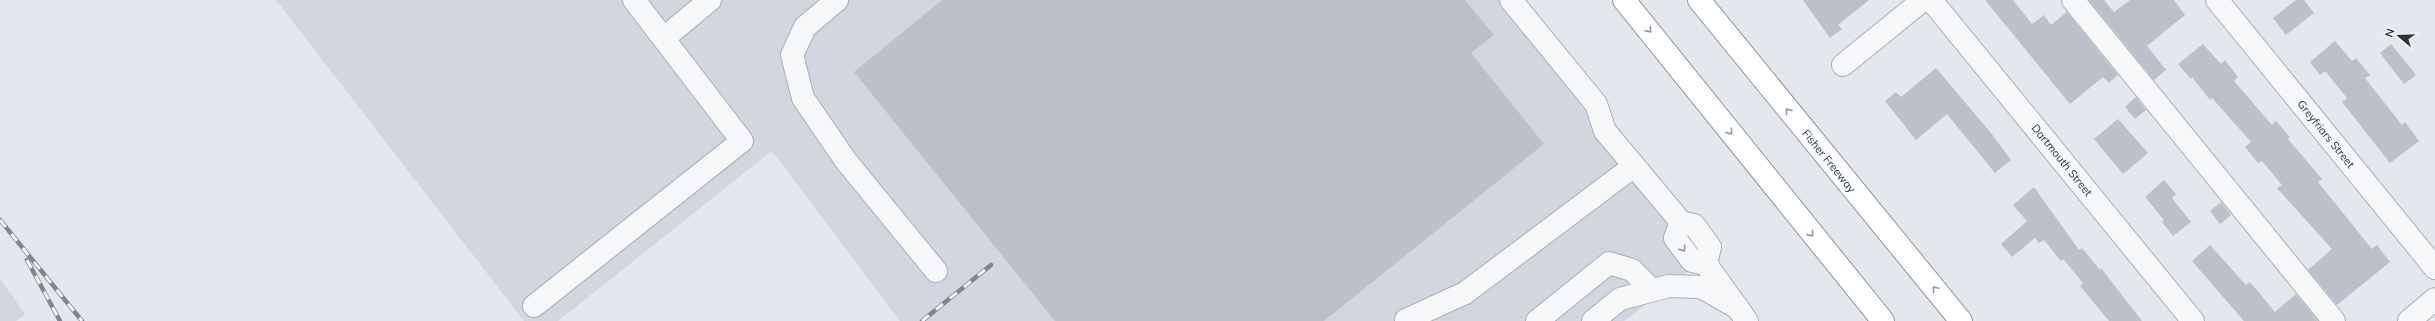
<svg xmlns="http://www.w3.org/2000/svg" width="2435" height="321" font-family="Mulish,sans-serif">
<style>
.built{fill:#d2d6de}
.building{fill:#bbc0ca}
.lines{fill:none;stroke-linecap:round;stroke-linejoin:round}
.minor-casing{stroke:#a9aeb7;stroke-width:24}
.highway-casing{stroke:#8b94a3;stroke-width:24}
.minor{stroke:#f7f8fa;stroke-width:22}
.highway{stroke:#fff;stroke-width:22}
.rail-casing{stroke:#7d8696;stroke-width:4.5}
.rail{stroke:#f4f6f9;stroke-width:3;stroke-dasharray:9;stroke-linecap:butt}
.oneway{stroke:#959aa2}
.oneway2{stroke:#9196a0}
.labels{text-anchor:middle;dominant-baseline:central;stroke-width:3;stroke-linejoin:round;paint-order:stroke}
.street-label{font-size:11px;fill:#2b3445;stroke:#f4f6f9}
</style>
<rect width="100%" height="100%" fill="#e4e7ec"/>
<g class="built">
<path d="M 276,0 L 1513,0 L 1715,251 L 1624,321 L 900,321 L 772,151 L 558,321 L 524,321 Z"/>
<path d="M 0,279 L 25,314 L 16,321 L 0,321 Z"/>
</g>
<g class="building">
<path d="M 942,0 L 1465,0 L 1494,35 L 1471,53 L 1544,144 L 1324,321 L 1055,321 L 854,72 Z"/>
<path d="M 1803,0 L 1869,0 L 1838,25 L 1842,29 L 1830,38 Z"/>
<path d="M 1985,0 L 2013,0 L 2032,24 L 2044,15 L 2051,25 L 2067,12 L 2118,75 L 2109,83 L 2103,77 L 2070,104 Z"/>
<path d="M 2089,0 L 2104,0 L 2114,12 L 2130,0 L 2174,0 L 2185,15 L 2147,46 L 2166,70 L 2154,80 Z"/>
<path d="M 2296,0 L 2304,0 L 2314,13 L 2286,35 L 2273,18 Z"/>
<path d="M 2335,41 L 2352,61 L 2356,58 L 2370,75 L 2365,78 L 2402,125 L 2405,122 L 2419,141 L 2390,163 L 2342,102 L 2347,98 L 2325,71 L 2320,75 L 2310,62 Z"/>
<path d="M 2203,44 L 2221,64 L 2225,60 L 2238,77 L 2234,81 L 2272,125 L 2276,121 L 2290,137 L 2288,139 L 2322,179 L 2318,182 L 2372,249 L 2377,245 L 2390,262 L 2337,305 L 2308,270 L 2332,249 L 2277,188 L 2282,185 L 2262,161 L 2258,163 L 2245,147 L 2251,142 L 2212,98 L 2210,100 L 2192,77 L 2191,79 L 2178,64 Z"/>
<path d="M 2391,44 L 2416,75 L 2404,84 L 2380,53 Z"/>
<path d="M 1936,68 L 1991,133 L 2011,160 L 1995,173 L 1947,114 L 1916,140 L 1885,101 L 1896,92 L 1901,97 Z"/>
<path d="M 2136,97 L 2146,110 L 2135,119 L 2125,107 Z"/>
<path d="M 2118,119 L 2148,153 L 2123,174 L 2094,139 Z"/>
<path d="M 2164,180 L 2176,194 L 2172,198 L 2191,222 L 2173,236 L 2162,222 L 2164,220 L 2145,197 Z"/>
<path d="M 2034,187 L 2079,250 L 2082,248 L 2100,270 L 2101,268 L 2142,321 L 2109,321 L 2080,286 L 2083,283 L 2063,259 L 2061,261 L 2044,240 L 2039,243 L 2035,238 L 2012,257 L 2001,244 L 2027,221 L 2013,205 Z"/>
<path d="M 2221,202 L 2231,215 L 2220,224 L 2210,211 Z"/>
<path d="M 2210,245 L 2246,285 L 2250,282 L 2275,312 L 2296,294 L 2318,321 L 2244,321 L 2192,261 Z"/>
</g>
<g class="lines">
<defs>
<g id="minor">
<path d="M 837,0 L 805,27 L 792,55 L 803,98 L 846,161 L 936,271"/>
<path d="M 1511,0 L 1596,104 L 1605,131 L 1681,222 L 1694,225 L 1710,247 L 1706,264"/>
<path d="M 1931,0 L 2193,321"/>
<path d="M 2073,0 L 2334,321"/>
<path d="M 2217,0 L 2435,268"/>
<path d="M 664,38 L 710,0"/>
<path d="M 1843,65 L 1923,0"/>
<path d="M 1681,222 L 1675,238 L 1692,261 L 1706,264 L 1747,321"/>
<path d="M 534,306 L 742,141 L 634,0"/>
<path d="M 1406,320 L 1465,293 L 1634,166"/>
<path d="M 1537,321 L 1609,263 L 1632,270 L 1652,290"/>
<path d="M 1593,321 L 1620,299 L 1669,286 L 1701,287 L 1738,308"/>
<path d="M 2409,321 L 2435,299"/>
</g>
<g id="highway">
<path d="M 1624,0 L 1883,321"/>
<path d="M 1699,0 L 1961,321"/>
</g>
</defs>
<use href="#minor" class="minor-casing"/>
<use href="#highway" class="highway-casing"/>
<use href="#minor" class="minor"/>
<use href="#highway" class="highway"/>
<defs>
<g id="rail">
<path d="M 0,220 L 82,321"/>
<path d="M 27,260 L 60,321"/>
<path d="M 922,321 L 991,265"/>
</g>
</defs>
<use href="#rail" class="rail-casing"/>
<use href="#rail" class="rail"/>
</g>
<defs><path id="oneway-chevron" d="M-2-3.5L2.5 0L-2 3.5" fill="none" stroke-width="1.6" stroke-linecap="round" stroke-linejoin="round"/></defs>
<g class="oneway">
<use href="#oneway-chevron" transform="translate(1649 30) rotate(51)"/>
<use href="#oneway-chevron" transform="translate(1788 111) rotate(-129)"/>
<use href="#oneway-chevron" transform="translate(1730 132) rotate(51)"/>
<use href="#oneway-chevron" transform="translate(1811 234) rotate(51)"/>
<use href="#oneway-chevron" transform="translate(1935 289) rotate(-130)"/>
</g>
<use class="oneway2" href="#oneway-chevron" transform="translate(1683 249) rotate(55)"/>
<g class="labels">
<g class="street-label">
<text transform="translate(2326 134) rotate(51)">Greyfriars Street</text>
<text transform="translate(2062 160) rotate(51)">Dartmouth Street</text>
<text transform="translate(1829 161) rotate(51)">Fisher Freeway</text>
</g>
</g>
<g transform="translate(2399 36) rotate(289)" stroke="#f4f6f9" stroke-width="3" paint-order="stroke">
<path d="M0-3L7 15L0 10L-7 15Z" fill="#2b3445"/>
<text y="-6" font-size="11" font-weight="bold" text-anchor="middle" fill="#2b3445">N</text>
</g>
</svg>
